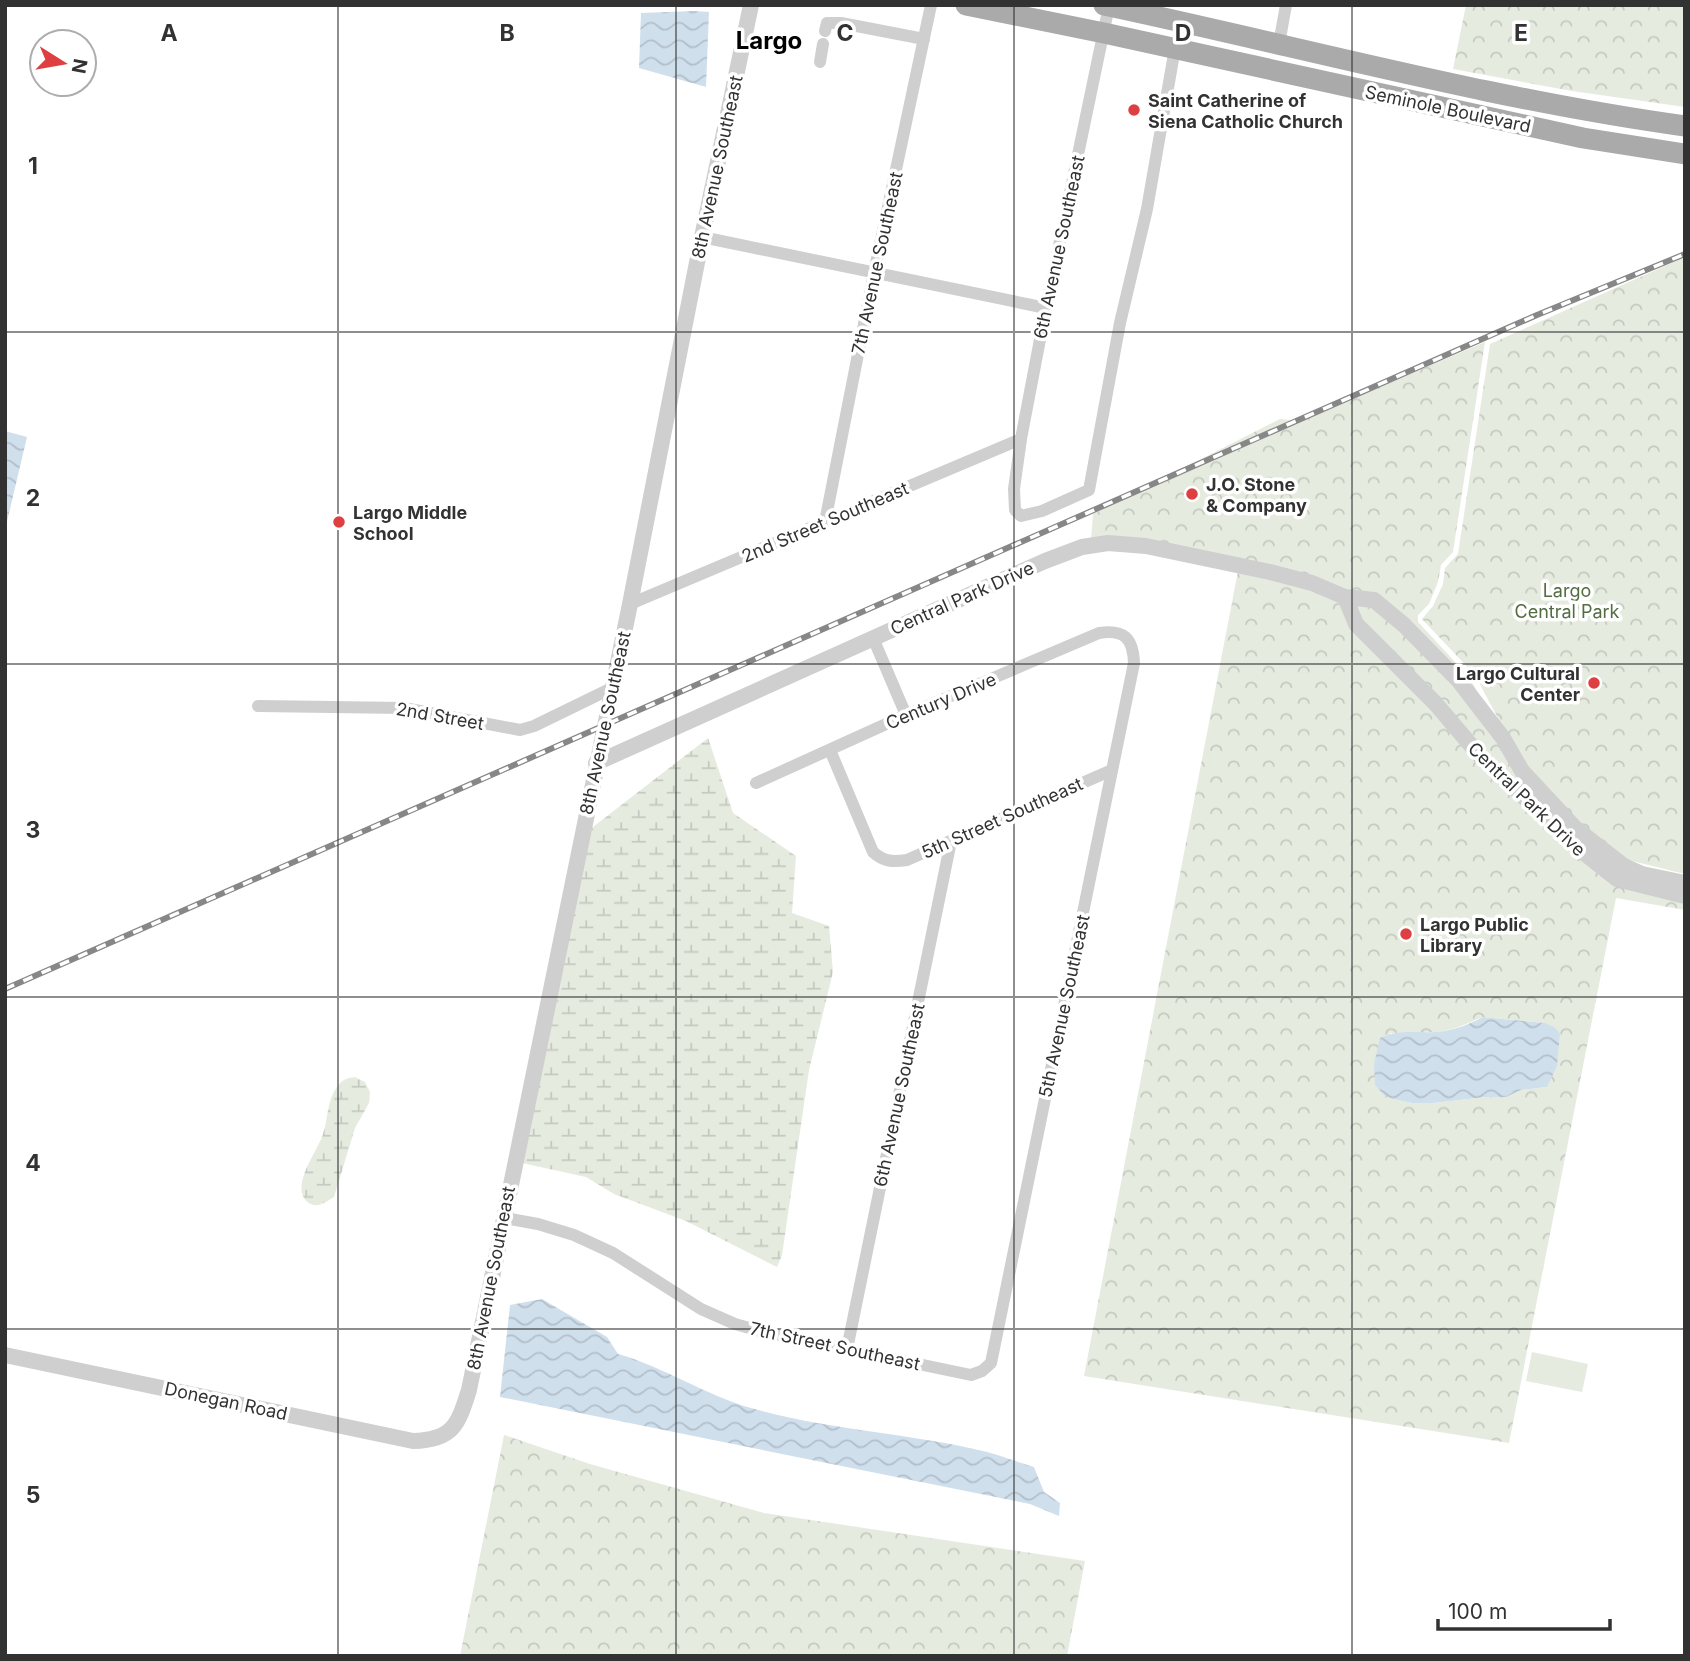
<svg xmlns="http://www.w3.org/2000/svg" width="1690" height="1661" font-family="Inter,sans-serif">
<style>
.grass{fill:#e5ebdf}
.forest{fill:url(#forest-crowns);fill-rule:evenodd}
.wetland{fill:url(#wetland-marsh)}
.water{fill:url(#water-waves)}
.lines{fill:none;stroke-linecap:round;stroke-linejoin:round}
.minor{stroke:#cfcfcf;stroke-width:12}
.tertiary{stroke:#cfcfcf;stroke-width:16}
.primary{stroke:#aaa;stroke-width:21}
.rail-casing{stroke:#878787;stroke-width:6}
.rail{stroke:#fff;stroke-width:3.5;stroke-dasharray:10;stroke-linecap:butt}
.grid{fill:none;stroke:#323232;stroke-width:2;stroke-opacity:0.55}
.poi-dot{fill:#de4042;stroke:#fff;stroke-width:2.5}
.labels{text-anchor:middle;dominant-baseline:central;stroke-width:7;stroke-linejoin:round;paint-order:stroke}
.poi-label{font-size:18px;font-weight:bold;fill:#323232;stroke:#fff;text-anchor:start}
.street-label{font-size:18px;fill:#323232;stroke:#fff}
.park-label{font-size:18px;fill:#536d41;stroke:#fff}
.district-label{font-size:24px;font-weight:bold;fill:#000;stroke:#fff}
.grid-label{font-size:23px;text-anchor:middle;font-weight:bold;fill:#323232;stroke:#fff;stroke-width:7;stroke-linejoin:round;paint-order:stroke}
</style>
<defs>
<pattern id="forest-crowns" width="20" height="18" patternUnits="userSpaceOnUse" patternTransform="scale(1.75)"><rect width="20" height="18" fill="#e5ebdf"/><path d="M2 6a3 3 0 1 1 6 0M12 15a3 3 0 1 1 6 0" fill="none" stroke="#c5cac0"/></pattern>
<pattern id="wetland-marsh" width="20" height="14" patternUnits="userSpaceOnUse" patternTransform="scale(1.75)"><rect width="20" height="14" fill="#e5ebdf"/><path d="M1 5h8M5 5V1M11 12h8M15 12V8" fill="none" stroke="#c5cac0"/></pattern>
<pattern id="water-waves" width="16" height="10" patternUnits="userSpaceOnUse" patternTransform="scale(1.75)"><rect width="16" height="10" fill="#d0dfec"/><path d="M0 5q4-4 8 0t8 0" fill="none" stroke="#b3c0cb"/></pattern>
</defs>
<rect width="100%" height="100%" fill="#fff"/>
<path class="grass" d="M 1532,1352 L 1588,1364 L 1582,1392 L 1526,1381 Z"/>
<g class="forest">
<path d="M 1466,5 L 1685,5 L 1685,107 L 1572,91 L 1453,69 Z"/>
<path d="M 1685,257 L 1685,874 L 1624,859 L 1609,850 L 1548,794 L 1519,758 L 1475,675 L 1422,619 L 1433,606 L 1443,584 L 1445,568 L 1458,554 L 1490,344 Z"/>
<path d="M 1485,342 L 1453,552 L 1441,565 L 1438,582 L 1429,604 L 1418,615 L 1418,622 L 1470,678 L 1481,699 L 1464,677 L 1350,592 L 1240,558 L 1091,539 L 1093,514 L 1280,419 L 1300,421 Z"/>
<path d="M 1238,571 L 1310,588 L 1340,603 L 1475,761 L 1685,902 L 1685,910 L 1616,898 L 1509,1443 L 1084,1376 ZM 1483,1017 L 1545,1023 L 1547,1087 L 1521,1090 L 1506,1097 L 1486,1097 L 1433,1103 L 1412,1103 L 1393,1099 L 1390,1033 L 1439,1032 L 1456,1028 Z"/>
<path d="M 1355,604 L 1372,605 L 1400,630 L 1454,684 L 1620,873 L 1486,754 L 1362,621 Z"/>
<path d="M 504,1435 L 590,1464 L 764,1513 L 1085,1561 L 1067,1656 L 460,1656 Z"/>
</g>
<g class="wetland">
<path d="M 708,738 L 733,813 L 796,856 L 792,913 L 829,926 L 833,972 L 809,1070 L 782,1255 L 777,1267 L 686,1221 L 614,1194 L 586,1177 L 522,1163 L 589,830 Z"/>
<path d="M 355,1077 L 365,1082 L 370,1092 L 369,1103 L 355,1128 L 334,1197 C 327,1201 318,1209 309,1203 C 288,1188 318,1151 323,1134 C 328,1119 327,1100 337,1087 C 342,1080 346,1078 355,1077 Z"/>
</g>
<g class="water">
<path d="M 694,11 L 709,12 L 706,87 L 639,68 L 641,13 Z"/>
<path d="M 5,431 L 27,437 L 5,530 Z"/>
<path d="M 1483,1017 L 1545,1023 L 1554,1027 L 1560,1033 L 1557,1066 L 1547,1087 L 1521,1090 L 1506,1097 L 1486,1097 L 1433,1103 L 1412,1103 L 1393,1099 L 1384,1095 L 1375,1085 L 1374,1064 L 1380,1038 C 1398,1029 1415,1033 1435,1032 C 1452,1031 1468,1025 1483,1017 Z"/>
<path d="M 542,1299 L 607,1337 L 618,1354 C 664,1367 705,1395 751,1408 C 827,1430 907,1433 983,1451 C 1000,1455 1017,1462 1034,1467 L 1044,1492 L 1060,1503 L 1059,1516 L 1030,1504 L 500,1397 L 510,1305 Z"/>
</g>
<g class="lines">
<g class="minor">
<path d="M 1109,6 L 1046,308 L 1021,439 L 1014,489 L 1015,510 L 1021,516 L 1042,511 L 1089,490 L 1120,323 L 1147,209 L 1175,48"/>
<path d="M 825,31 L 827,23 L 841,23 L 924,39"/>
<path d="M 1279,44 L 1286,5"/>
<path d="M 820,62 L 823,44"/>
<path d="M 702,237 L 1046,308"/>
<path d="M 825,522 L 874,273 L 931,5"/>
<path d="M 630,604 L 1021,439"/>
<path d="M 873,638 L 906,715"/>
<path d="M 258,706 L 404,708 L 520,730 L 534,726 L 612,688"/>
<path d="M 830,750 L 873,852 C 884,862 893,862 907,860 L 1112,770"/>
<path d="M 504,1218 L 538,1224 L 574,1235 L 613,1253 L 701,1309 L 735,1324 L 760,1331 L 971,1375 L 982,1371 L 991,1363 L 1134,663 C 1133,638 1124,629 1099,633 L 906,715 L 756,783"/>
<path d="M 847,1349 L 951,841"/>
</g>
<g class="tertiary">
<path d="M 1345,597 L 1356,624 L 1435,703 L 1481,757 L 1557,828 L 1565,838 L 1617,879 L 1685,896"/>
<path d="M 596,763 L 1045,561 L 1082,547 L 1108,543 L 1146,546 L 1270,572 L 1312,583 L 1345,597 L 1374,600 L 1404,625 L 1459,681 L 1503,738 L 1522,771 L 1575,828 L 1624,866 L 1642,874 L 1685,883"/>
<path d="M 5,1355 L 413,1441 C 453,1440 458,1425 469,1390 L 630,604 L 702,237 L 751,5"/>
</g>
<g class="primary">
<path d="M 966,5 L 1104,33 L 1583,138 L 1685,154"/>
<path d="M 1104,5 C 1298,46 1489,99 1685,126"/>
</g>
<defs>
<path id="rail" d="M 5,989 L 1537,315 L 1685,254"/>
</defs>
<use href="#rail" class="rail-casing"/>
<use href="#rail" class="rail"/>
</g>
<path class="grid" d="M 338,5 L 338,1656M 676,5 L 676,1656M 1014,5 L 1014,1656M 1352,5 L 1352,1656M 5,332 L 1685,332M 5,664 L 1685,664M 5,997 L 1685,997M 5,1329 L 1685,1329"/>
<g class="poi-dot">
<circle cx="1134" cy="110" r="7"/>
<circle cx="1192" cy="494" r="7"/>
<circle cx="339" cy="522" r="7"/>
<circle cx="1594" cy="683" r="7"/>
<circle cx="1406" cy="934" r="7"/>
</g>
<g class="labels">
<g class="poi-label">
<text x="1148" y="100">Saint Catherine of<tspan x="1148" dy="21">Siena Catholic Church</tspan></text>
<text x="1206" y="484">J.O. Stone<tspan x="1206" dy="21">&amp; Company</tspan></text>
<text x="353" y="512">Largo Middle<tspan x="353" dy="21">School</tspan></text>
<text x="1580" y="673" text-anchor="end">Largo Cultural<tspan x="1580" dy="21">Center</tspan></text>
<text x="1420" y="924">Largo Public<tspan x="1420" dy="21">Library</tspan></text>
</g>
<g class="street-label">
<text transform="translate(1448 109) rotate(12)">Seminole Boulevard</text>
<text transform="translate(717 167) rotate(-78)">8th Avenue Southeast</text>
<text transform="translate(1059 247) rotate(-78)">6th Avenue Southeast</text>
<text transform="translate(877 263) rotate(-78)">7th Avenue Southeast</text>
<text transform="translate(825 522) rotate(-23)">2nd Street Southeast</text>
<text transform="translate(962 598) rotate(-24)">Central Park Drive</text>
<text transform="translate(941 701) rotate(-23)">Century Drive</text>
<text transform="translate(440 716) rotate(10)">2nd Street</text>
<text transform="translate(605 723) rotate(-78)">8th Avenue Southeast</text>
<text transform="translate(1527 799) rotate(44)">Central Park Drive</text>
<text transform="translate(1002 818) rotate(-24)">5th Street Southeast</text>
<text transform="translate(1064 1006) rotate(-78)">5th Avenue Southeast</text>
<text transform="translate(899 1095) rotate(-78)">6th Avenue Southeast</text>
<text transform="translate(491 1278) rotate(-79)">8th Avenue Southeast</text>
<text transform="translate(835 1346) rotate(12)">7th Street Southeast</text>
<text transform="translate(226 1401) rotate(12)">Donegan Road</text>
</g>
<g class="park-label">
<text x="1567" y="590">Largo<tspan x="1567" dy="21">Central Park</tspan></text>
</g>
<g class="district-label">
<text x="769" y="40">Largo</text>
</g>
</g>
<g class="grid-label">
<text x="169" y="41">A</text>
<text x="507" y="41">B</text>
<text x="845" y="41">C</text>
<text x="1183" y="41">D</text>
<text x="1521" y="41">E</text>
<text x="33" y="174">1</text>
<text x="33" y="506">2</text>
<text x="33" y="838">3</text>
<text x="33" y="1171">4</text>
<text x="33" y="1503">5</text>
</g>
<rect width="1690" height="1661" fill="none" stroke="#323232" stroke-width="14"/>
<g transform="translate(63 63) rotate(101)"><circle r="33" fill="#ffffff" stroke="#adadad" stroke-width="2"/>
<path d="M0-5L12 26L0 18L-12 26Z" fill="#de4042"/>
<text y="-10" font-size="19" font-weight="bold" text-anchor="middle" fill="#323232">N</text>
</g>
<path d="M1438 1619v10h172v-10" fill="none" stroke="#323232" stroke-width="3.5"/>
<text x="1448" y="1619" font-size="21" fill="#323232" stroke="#ffffff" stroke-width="5" paint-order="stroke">100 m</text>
</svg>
